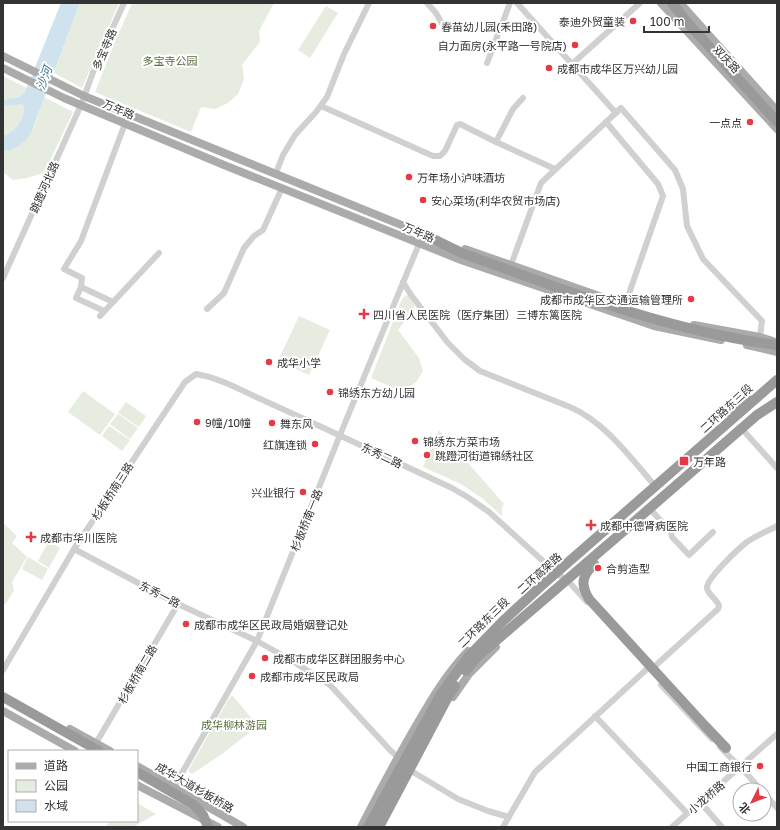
<svg xmlns="http://www.w3.org/2000/svg" width="780" height="830" font-family="'Golos Text','Noto Sans SC',sans-serif">
<style>
.green{fill:#e6ecdf}
.water{fill:#cfe2ee}
.lines{fill:none;stroke-linecap:round;stroke-linejoin:round}
.minor{stroke:#d0d0d0;stroke-width:6}
.major{stroke:#ababab;stroke-width:8}
.highway{stroke:#9a9a9a;stroke-width:10}
.highway-bridge{stroke:#9a9a9a;stroke-width:10}
.poi-dot{fill:#e63946;stroke:#fff;stroke-width:1.5}
.labels{text-anchor:middle;dominant-baseline:central;stroke-width:4;stroke-linejoin:round;paint-order:stroke}
.poi-label{font-size:11px;fill:#333;stroke:#fff;text-anchor:start}
.street-label{font-size:11px;fill:#333;stroke:#fff}
.park-label{font-size:11px;fill:#56703f;stroke:#fff}
.water-label{font-size:12px;font-style:italic;fill:#3f7597;stroke:#fff}
</style>
<rect width="100%" height="100%" fill="#fff"/>
<g class="green">
<path d="M 80,3 L 119,3 L 82,88 L 54,73 Z"/>
<path d="M 132,3 L 274,3 L 259,31 L 260,42 L 242,65 L 244,79 L 238,94 L 228,103 L 215,109 L 201,107 L 191,132 L 95,92 L 115,42 Z"/>
<path d="M 326,6 L 338,13 L 310,58 L 298,50 Z"/>
<path d="M 3,76 L 27,88 C 23,98 13,98 3,100 Z"/>
<path d="M 44,97 L 73,112 L 44,173 L 27,178 L 13,180 L 3,172 L 3,151 C 32,147 36,121 44,97 Z"/>
<path d="M 14,104 L 22,104 L 24,105 C 24,123 18,129 3,136 L 3,106 Z"/>
<path d="M 406,295 L 408,296 L 415,306 L 408,313 L 407,318 L 398,330 L 419,358 L 423,371 L 416,382 L 403,392 L 371,378 L 402,299 Z"/>
<path d="M 299,316 L 330,330 L 309,375 L 278,361 Z"/>
<path d="M 83,391 L 115,414 L 100,435 L 68,412 Z"/>
<path d="M 126,402 L 146,416 L 139,427 L 118,413 Z"/>
<path d="M 118,414 L 138,428 L 130,439 L 110,424 Z"/>
<path d="M 109,426 L 130,440 L 122,451 L 102,436 Z"/>
<path d="M 439,430 L 504,504 L 502,508 L 502,516 L 483,499 L 461,484 L 423,467 Z"/>
<path d="M 3,523 L 17,536 L 12,543 L 27,557 L 12,582 L 14,590 L 7,602 L 3,606 Z"/>
<path d="M 49,541 L 60,548 L 49,568 L 38,561 Z"/>
<path d="M 28,557 L 48,569 L 42,580 L 22,569 Z"/>
<path d="M 232,695 L 258,726 L 222,754 L 192,774 L 188,771 L 228,700 Z"/>
<path d="M 137,803 L 156,814 L 133,827 L 106,827 L 110,821 L 137,821 Z"/>
</g>
<path class="water" d="M 61,3 L 80,3 L 31,133 L 25,141 L 18,146 L 10,150 L 3,151 L 3,136 C 17,130 24,122 24,106 L 22,104 L 3,106 L 3,100 L 19,97 L 25,92 Z"/>
<g class="lines">
<g class="minor">
<path d="M 427,3 L 436,13 L 444,27"/>
<path d="M 517,3 L 616,113"/>
<path d="M 487,63 L 510,3"/>
<path d="M 572,64 L 640,3"/>
<path d="M 321,106 L 433,156 L 440,156 L 445,151 L 457,125 L 460,124 L 496,142 L 555,169"/>
<path d="M 606,122 L 658,184 L 663,196 L 625,305"/>
<path d="M 496,142 L 513,109 L 523,98"/>
<path d="M 276,173 L 283,155 L 295,135 L 316,112 L 327,97 L 344,54 L 369,3"/>
<path d="M 511,265 L 541,183 L 621,108 L 675,170 L 683,189 L 687,226 L 703,259 L 762,321 L 760,337"/>
<path d="M 3,278 L 81,105 L 95,67 L 124,3"/>
<path d="M 403,282 L 411,295 L 448,343 L 464,359 L 480,371 L 570,407 C 605,422 631,458 655,486"/>
<path d="M 81,287 L 82,278 L 64,269 L 81,241 L 126,121"/>
<path d="M 207,309 L 224,293 L 244,248 L 254,236 L 263,230 L 282,188"/>
<path d="M 104,311 L 76,298 L 81,287 L 113,302"/>
<path d="M 100,316 L 159,253"/>
<path d="M 742,429 L 777,468"/>
<path d="M 651,510 L 671,532 L 672,537 L 689,555 L 713,532"/>
<path d="M 74,549 L 178,604 L 257,641 L 294,662 L 330,685 L 390,750 L 400,759"/>
<path d="M 655,666 L 718,609 L 719,606 C 717,599 708,595 707,588 C 706,579 739,548 747,542 C 756,536 767,531 777,526"/>
<path d="M 3,670 L 74,549 L 185,382 L 196,374 C 221,378 244,392 267,402 C 329,430 390,459 452,488 L 469,498 L 489,512 L 554,571 L 569,582 L 587,602"/>
<path d="M 661,685 L 712,739"/>
<path d="M 595,716 L 687,813"/>
<path d="M 96,743 L 178,604"/>
<path d="M 720,747 L 740,767"/>
<path d="M 739,765 L 761,790"/>
<path d="M 408,767 L 413,772 L 458,799 L 488,811 L 509,817"/>
<path d="M 174,787 L 257,641 L 340,435 L 419,244"/>
<path d="M 764,793 L 777,808"/>
<path d="M 700,802 L 722,827"/>
<path d="M 503,827 L 535,772 L 647,669"/>
<path d="M 672,827 L 777,734"/>
</g>
<g class="major">
<path d="M 661,3 L 777,129"/>
<path d="M 680,3 L 777,111"/>
<path d="M 3,56 L 84,96 L 431,237"/>
<path d="M 3,68 L 64,98 L 224,165 L 461,260 L 654,326 L 721,340"/>
<path d="M 465,249 L 622,304"/>
<path d="M 694,325 L 760,337 L 773,341"/>
<path d="M 747,345 L 777,352"/>
<path d="M 453,697 L 469,674 L 496,647"/>
<path d="M 3,711 L 75,751"/>
<path d="M 70,729 L 110,751"/>
<path d="M 137,766 L 243,827"/>
<path d="M 137,785 L 218,827"/>
<path d="M 361,827 C 379,792 397,758 417,724 C 432,698 447,673 468,651"/>
</g>
<g class="highway">
<path d="M 672,3 L 687,22 L 777,122"/>
<path d="M 427,236 L 462,253"/>
<path d="M 730,413 L 749,400"/>
<path d="M 3,697 L 99,751"/>
<path d="M 706,727 L 726,748"/>
</g>
<g class="highway-bridge">
<path d="M 462,253 C 564,290 668,331 777,345"/>
<path d="M 594,564 C 582,576 580,584 589,599 L 706,727"/>
<path d="M 466,671 L 477,657 L 619,535 L 757,415 L 777,402"/>
<path d="M 137,772 L 194,805 L 203,815 L 208,827"/>
<path d="M 368,827 L 441,694 L 452,679 L 469,656 L 503,621 L 541,586 L 777,380"/>
<path d="M 379,827 L 449,695 L 455,686"/>
</g>
</g>
<g class="poi-dot">
<circle cx="633" cy="21" r="4"/>
<circle cx="433" cy="26" r="4"/>
<circle cx="575" cy="45" r="4"/>
<circle cx="549" cy="68" r="4"/>
<circle cx="750" cy="122" r="4"/>
<circle cx="409" cy="177" r="4"/>
<circle cx="423" cy="200" r="4"/>
<circle cx="691" cy="299" r="4"/>
<path d="M362 308h4v4h4v4h-4v4h-4v-4h-4v-4h4z"/>
<circle cx="269" cy="362" r="4"/>
<circle cx="330" cy="392" r="4"/>
<circle cx="197" cy="422" r="4"/>
<circle cx="272" cy="423" r="4"/>
<circle cx="415" cy="441" r="4"/>
<circle cx="315" cy="444" r="4"/>
<circle cx="427" cy="455" r="4"/>
<rect x="679" y="456" width="10" height="10" rx="2"/>
<circle cx="303" cy="492" r="4"/>
<path d="M589 519h4v4h4v4h-4v4h-4v-4h-4v-4h4z"/>
<path d="M29 531h4v4h4v4h-4v4h-4v-4h-4v-4h4z"/>
<circle cx="598" cy="568" r="4"/>
<circle cx="186" cy="624" r="4"/>
<circle cx="265" cy="658" r="4"/>
<circle cx="252" cy="676" r="4"/>
<circle cx="760" cy="766" r="4"/>
</g>
<g class="labels">
<g class="poi-label">
<text x="625" y="21" text-anchor="end">泰迪外贸童装</text>
<text x="441" y="26">春苗幼儿园(禾田路)</text>
<text x="567" y="45" text-anchor="end">自力面房(永平路一号院店)</text>
<text x="557" y="68">成都市成华区万兴幼儿园</text>
<text x="742" y="122" text-anchor="end">一点点</text>
<text x="417" y="177">万年场小泸味酒坊</text>
<text x="431" y="200">安心菜场(利华农贸市场店)</text>
<text x="683" y="299" text-anchor="end">成都市成华区交通运输管理所</text>
<text x="373" y="314">四川省人民医院（医疗集团）三博东篱医院</text>
<text x="277" y="362">成华小学</text>
<text x="338" y="392">锦绣东方幼儿园</text>
<text x="205" y="422">9幢/10幢</text>
<text x="280" y="423">舞东风</text>
<text x="423" y="441">锦绣东方菜市场</text>
<text x="307" y="444" text-anchor="end">红旗连锁</text>
<text x="435" y="455">跳蹬河街道锦绣社区</text>
<text x="693" y="461">万年路</text>
<text x="295" y="492" text-anchor="end">兴业银行</text>
<text x="600" y="525">成都中德肾病医院</text>
<text x="40" y="537">成都市华川医院</text>
<text x="606" y="568">合剪造型</text>
<text x="194" y="624">成都市成华区民政局婚姻登记处</text>
<text x="273" y="658">成都市成华区群团服务中心</text>
<text x="260" y="676">成都市成华区民政局</text>
<text x="752" y="766" text-anchor="end">中国工商银行</text>
</g>
<g class="street-label">
<text transform="translate(104 49) rotate(-67)">多宝寺路</text>
<text transform="translate(727 59) rotate(47)">双庆路</text>
<text transform="translate(119 109) rotate(23)">万年路</text>
<text transform="translate(44 187) rotate(-66)">跳蹬河北路</text>
<text transform="translate(419 232) rotate(23)">万年路</text>
<text transform="translate(726 408) rotate(-42)">二环路东三段</text>
<text transform="translate(382 455) rotate(25)">东秀二路</text>
<text transform="translate(112 491) rotate(-57)">杉板桥南三路</text>
<text transform="translate(306 520) rotate(-68)">杉板桥南一路</text>
<text transform="translate(539 573) rotate(-42)">二环高架路</text>
<text transform="translate(160 594) rotate(27)">东秀一路</text>
<text transform="translate(483 622) rotate(-44)">二环路东三段</text>
<text transform="translate(137 674) rotate(-60)">杉板桥南二路</text>
<text transform="translate(195 787) rotate(30)">成华大道杉板桥路</text>
<text transform="translate(706 797) rotate(-41)">小龙桥路</text>
</g>
<g class="park-label">
<text x="170" y="60">多宝寺公园</text>
<text x="234" y="724">成华柳林游园</text>
</g>
<g class="water-label">
<text transform="translate(44 78) rotate(-70)">沙河</text>
</g>
</g>
<rect width="780" height="830" fill="none" stroke="#333333" stroke-width="8"/>
<rect x="8" y="750" width="130" height="72" fill="#ffffff" stroke="#adadad"/>
<rect x="16" y="763" width="20" height="6" fill="#ababab" stroke="#adadad"/>
<text x="44" y="770" font-size="12" fill="#333333">道路</text>
<rect x="16" y="780" width="20" height="12" fill="#e6ecdf" stroke="#adadad"/>
<text x="44" y="790" font-size="12" fill="#333333">公园</text>
<rect x="16" y="800" width="20" height="12" fill="#cfe2ee" stroke="#adadad"/>
<text x="44" y="810" font-size="12" fill="#333333">水域</text>
<g transform="translate(752 802) rotate(228)"><circle r="19" fill="#ffffff" stroke="#adadad"/>
<path d="M0-3L7 15L0 10L-7 15Z" fill="#e63946"/>
<text y="-6" font-size="11" font-weight="bold" text-anchor="middle" fill="#333333">北</text>
</g>
<path d="M644 26v6h65v-6" fill="none" stroke="#333333" stroke-width="2"/>
<text x="650" y="26" font-size="12" fill="#333333" stroke="#ffffff" stroke-width="3" paint-order="stroke">100 m</text>
</svg>
